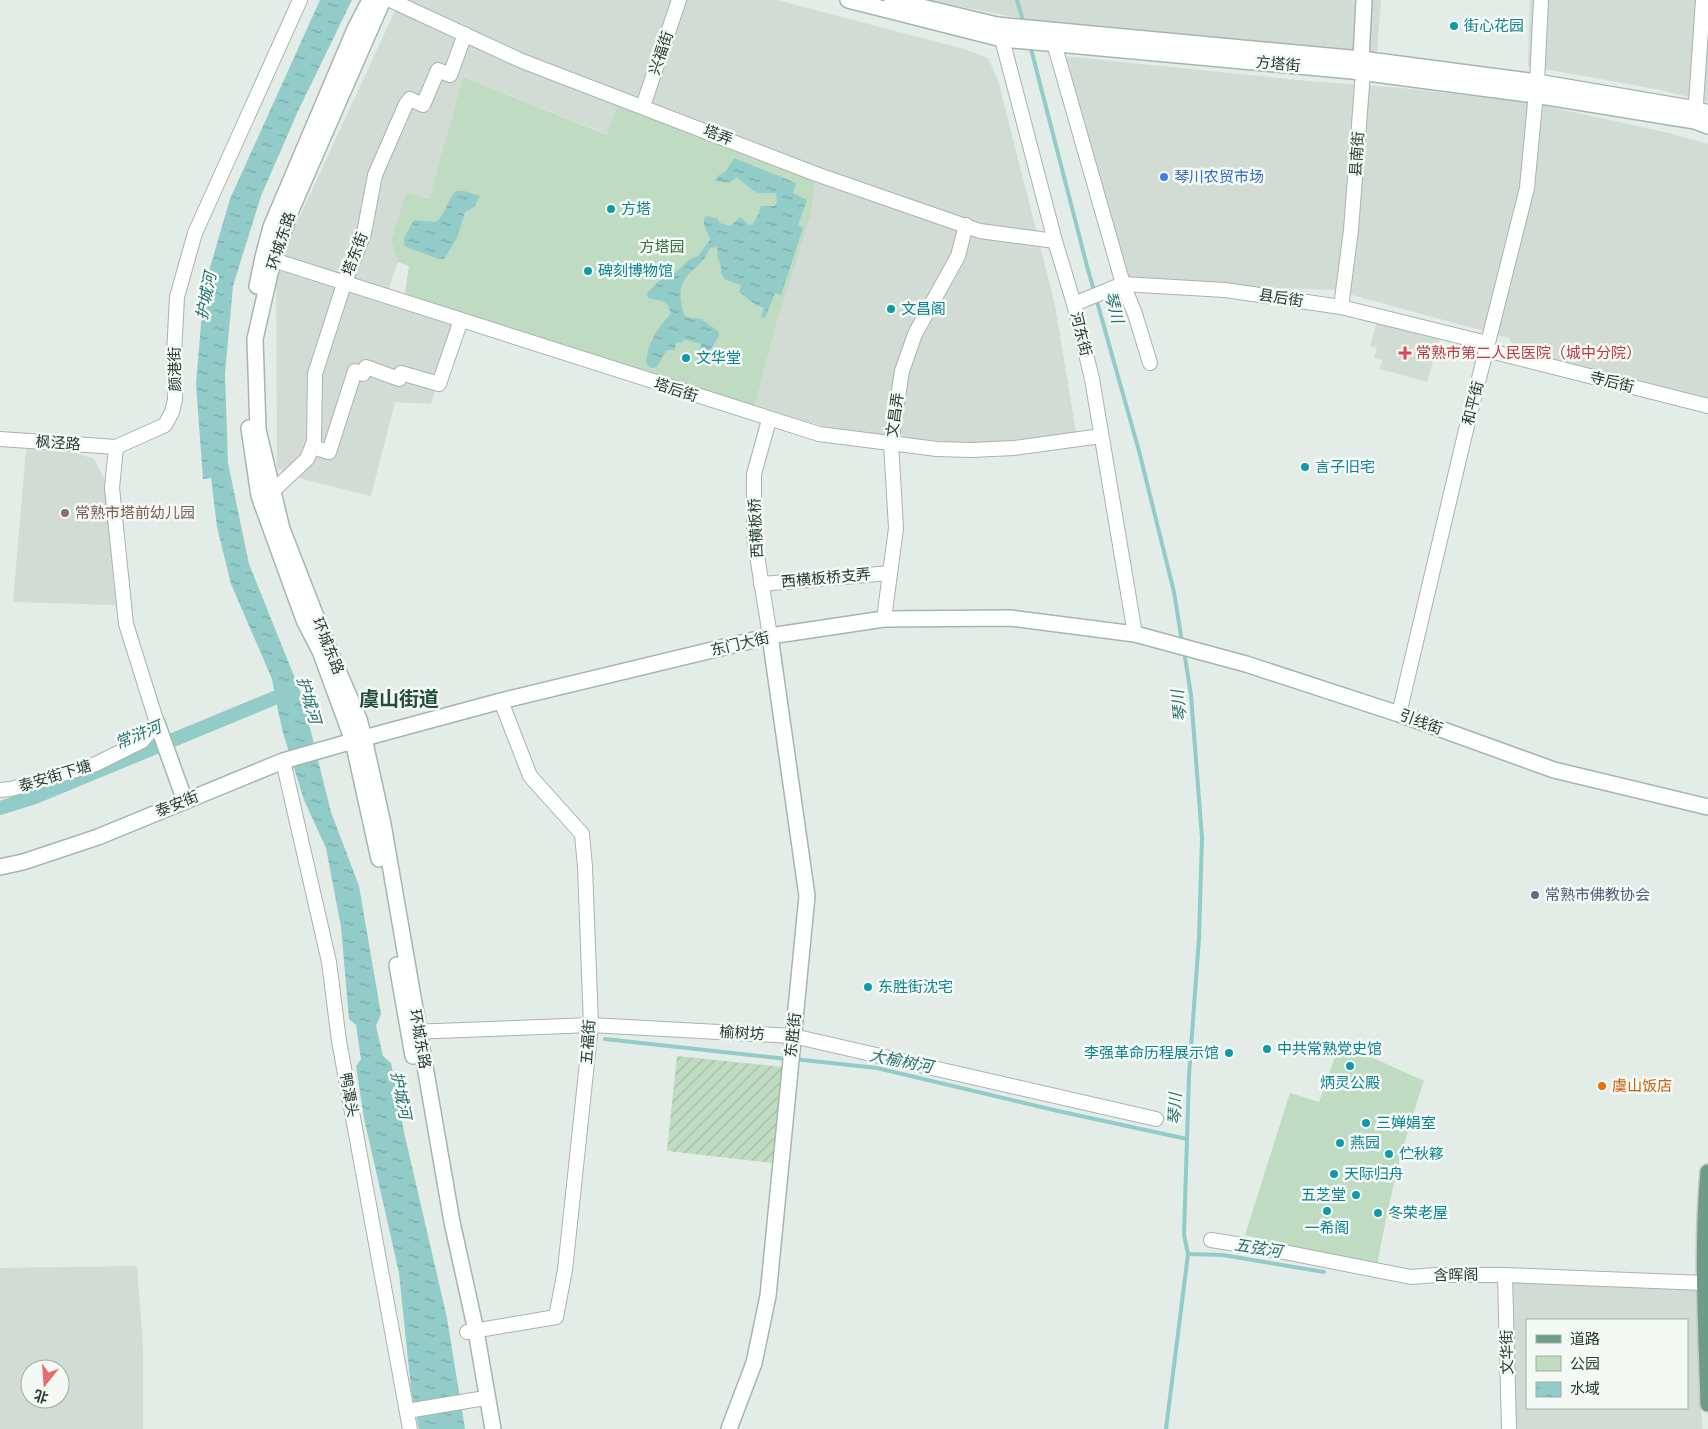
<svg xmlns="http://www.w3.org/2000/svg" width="1708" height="1429" font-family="'Fira Sans','Noto Sans SC',sans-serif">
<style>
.built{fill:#d2dcd5;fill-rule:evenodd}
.green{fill:#bfdbc1}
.garden{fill:url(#garden-furrows)}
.water{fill:url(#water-ripples)}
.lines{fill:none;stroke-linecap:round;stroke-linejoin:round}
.stream{stroke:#91ccc9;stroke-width:4}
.canal{stroke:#91ccc9;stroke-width:14}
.street-casing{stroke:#a7b4ad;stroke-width:16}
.secondary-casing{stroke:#a3b7ac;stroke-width:18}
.primary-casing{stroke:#c2c8c5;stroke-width:18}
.street{stroke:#fff;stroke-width:14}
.secondary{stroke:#fff;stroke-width:15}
.primary{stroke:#6d9d87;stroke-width:15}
.culture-dot{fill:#0f9aa8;stroke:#f4f9f6;stroke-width:2}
.shop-dot{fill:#3f7fe0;stroke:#f4f9f6;stroke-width:2}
.health-dot{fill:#e0444e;stroke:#f4f9f6;stroke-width:2}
.education-dot{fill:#8d6e63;stroke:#f4f9f6;stroke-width:2}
.service-dot{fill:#5c6f8a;stroke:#f4f9f6;stroke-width:2}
.food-dot{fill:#e8710a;stroke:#f4f9f6;stroke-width:2}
.labels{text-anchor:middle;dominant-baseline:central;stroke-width:5;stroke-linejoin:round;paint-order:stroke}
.culture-label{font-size:15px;fill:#0d838f;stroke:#f4f9f6;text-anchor:start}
.street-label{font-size:15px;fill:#253c31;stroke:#f4f9f6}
.shop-label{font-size:15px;fill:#366cbe;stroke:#f4f9f6;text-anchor:start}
.park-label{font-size:15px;fill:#336f3e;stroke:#f4f9f6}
.health-label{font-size:15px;fill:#be3a42;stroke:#f4f9f6;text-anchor:start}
.education-label{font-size:15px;fill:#785e54;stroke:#f4f9f6;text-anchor:start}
.service-label{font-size:15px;fill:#4e5e75;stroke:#f4f9f6;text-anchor:start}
.food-label{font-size:15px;fill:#c56008;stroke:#f4f9f6;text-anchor:start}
.water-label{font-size:16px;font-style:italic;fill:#257270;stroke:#f4f9f6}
.district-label{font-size:20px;font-weight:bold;fill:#234c3a;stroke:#f4f9f6}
</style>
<defs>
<pattern id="garden-furrows" width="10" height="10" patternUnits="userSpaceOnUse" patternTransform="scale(1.25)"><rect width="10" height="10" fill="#bfdbc1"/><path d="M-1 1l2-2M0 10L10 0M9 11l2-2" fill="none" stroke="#a4bda6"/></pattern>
<pattern id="water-ripples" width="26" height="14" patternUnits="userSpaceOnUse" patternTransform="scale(1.25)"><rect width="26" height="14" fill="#91ccc9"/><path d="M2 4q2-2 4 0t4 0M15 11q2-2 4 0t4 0" fill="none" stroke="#76a7a4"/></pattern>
</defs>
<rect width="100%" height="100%" fill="#e4ece7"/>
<g class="built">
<path d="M 400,0 L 777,0 L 964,49 L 988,58 L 998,80 L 1055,305 L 1076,432 L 1004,441 L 966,443 L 908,438 L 834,429 L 754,407 L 779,314 L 620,98 L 608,135 L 463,77 L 429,199 L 406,192 L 391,241 L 398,262 L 384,302 L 455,322 L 431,404 L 395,402 L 371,496 L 302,479 L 277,468 L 276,287 L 281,257 Z"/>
<path d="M 927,0 L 1381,0 L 1377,53 L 1104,35 Z"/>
<path d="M 1530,0 L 1708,0 L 1708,102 L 1661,90 L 1528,66 Z"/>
<path d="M 1064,56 L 1308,81 L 1402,88 L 1532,103 L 1669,133 L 1708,144 L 1708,407 L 1516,351 L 1509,338 L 1334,290 L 1221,286 L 1126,277 L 1122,252 Z"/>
<path d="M 1377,321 L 1440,339 L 1427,382 L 1380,369 L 1382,360 L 1374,358 L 1377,348 L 1370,346 Z"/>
<path d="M 26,449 L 76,453 L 94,459 L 108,486 L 110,540 L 116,605 L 13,602 Z"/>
<path d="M 137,1266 L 143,1347 L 143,1429 L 0,1429 L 0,1268 ZM 30,1369 L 60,1369 L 60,1399 L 30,1399 Z"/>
<path d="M 1587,1280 L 1698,1290 L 1702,1429 L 1515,1429 L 1513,1281 ZM 1527,1320 L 1687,1320 L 1687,1408 L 1527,1408 Z"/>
</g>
<g class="green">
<path d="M 463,77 L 607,135 L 620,98 L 816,174 L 810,217 L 779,314 L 754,407 L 451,310 L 405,293 L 409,266 L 398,262 L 391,241 L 406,192 L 429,199 Z"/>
<path d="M 1340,1043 L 1424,1081 C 1403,1141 1388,1203 1377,1266 L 1245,1235 L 1290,1093 L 1319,1102 Z"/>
</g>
<path class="garden" d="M 677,1056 L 783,1067 L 772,1163 L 667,1151 Z"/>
<g class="water">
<path d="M 320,0 L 352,0 L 298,111 L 261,196 L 233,286 L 225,374 L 228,463 L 249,564 L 307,708 L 309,724 L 331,812 L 359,886 L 381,1014 L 376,1026 L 383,1056 L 391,1063 L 404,1132 L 447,1318 L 465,1429 L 419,1429 L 411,1389 L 399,1273 L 364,1118 L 356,1066 L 361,1059 L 356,1025 L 349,1019 L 341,927 L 326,848 L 304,800 L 284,736 L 278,711 L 272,679 L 231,584 L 217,527 L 211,478 L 203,479 L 196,384 L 204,288 L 230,199 Z"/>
<path d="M 734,158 L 796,183 L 793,193 L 807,200 L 798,225 L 803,228 L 781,295 L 775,293 L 765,318 L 761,317 L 764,308 L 756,305 L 739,292 L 741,285 L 724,279 L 721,273 L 721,266 L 718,259 L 717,247 L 710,248 C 701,272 677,271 681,301 C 682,307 682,312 686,317 L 701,319 L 718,331 L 719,335 L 709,353 L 699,351 L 701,344 L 684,339 L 682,343 L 677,342 L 674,350 L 667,350 C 662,356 661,362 656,367 L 651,368 L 646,363 C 647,345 658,326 671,314 L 668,305 L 662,301 L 648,298 L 647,293 L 659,281 L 676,272 L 690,259 L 698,256 L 708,243 L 710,239 L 704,225 L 704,218 L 707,216 L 717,218 L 720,223 L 730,226 L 740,217 L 749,225 L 753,224 L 758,215 L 761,206 L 774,206 L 777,202 L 776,193 L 759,193 L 752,190 L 737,177 L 729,183 L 715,181 L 718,176 L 726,171 Z"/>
<path d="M 456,191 L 464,191 L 480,196 L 474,207 L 465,212 L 457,238 L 444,259 L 439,259 L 404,246 L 404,238 L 414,220 L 436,222 C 446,214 447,200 456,191 Z"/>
</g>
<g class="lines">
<g class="stream">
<path d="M 1017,0 L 1024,24"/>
<path d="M 1030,45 L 1087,266 L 1139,451 L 1174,592 L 1182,642"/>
<path d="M 605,1039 L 787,1059"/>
<path d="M 794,1059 L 877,1068 L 1058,1111 L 1187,1139"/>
<path d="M 1188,1254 L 1223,1255 L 1324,1272"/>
<path d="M 1166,1429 L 1188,1254 L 1184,1235 L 1189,1075 L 1199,938 L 1202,838 L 1191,695 L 1184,651"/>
</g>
<path class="canal" d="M 0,808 L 35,797 L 289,692"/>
<defs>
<g id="street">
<path d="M 390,0 L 522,61 L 816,174 L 980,231 L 1055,241"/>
<path d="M 1002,39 L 1055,241 L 1074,304 L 1092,379 L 1135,634"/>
<path d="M 1054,43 L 1123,284 L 1135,314 L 1150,363"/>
<path d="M 643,106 L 679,0"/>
<path d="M 1695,118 L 1703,0"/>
<path d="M 264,257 L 819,434 L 937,449 L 971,450 L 1014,448 L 1101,436"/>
<path d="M 1074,304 L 1123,284 L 1225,290 L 1341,307 L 1487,343"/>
<path d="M 1341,307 L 1351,230 L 1363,72"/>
<path d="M 1486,350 L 1708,406"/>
<path d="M 769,420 L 754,474 L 754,537 L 770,636"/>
<path d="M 0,439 L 116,447"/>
<path d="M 312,447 L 329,452 L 355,371 L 363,374 L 366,367 L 399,379 L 401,373 L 439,384 L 461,320"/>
<path d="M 265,494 L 273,491 L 307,459 L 314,442 L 315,374 L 344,284 L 364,233 L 375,175 L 406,104 L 410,99 L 423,105 L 438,70 L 450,75 L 465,34"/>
<path d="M 761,584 L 890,573"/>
<path d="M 884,619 L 896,528 L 891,443 L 902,371 L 915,334 L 958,256 L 966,225"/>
<path d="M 1399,714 L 1465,434 L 1527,188 L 1537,82 L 1541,0"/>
<path d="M 283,761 L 329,962 L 339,1041 L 410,1429"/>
<path d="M 0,790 L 11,789 L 96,764 L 142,741 L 157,723 L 126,624 L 112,488 L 116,447 L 165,425 L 172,412 L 175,400 L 174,354 L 177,297 L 195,233 L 300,0"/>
<path d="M 410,1032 L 591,1025 L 793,1036 L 1156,1119"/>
<path d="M 1211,1240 L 1274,1250 L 1411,1277 L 1436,1275 L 1505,1275 L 1704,1283 L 1708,1285"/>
<path d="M 1505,1275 L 1509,1429"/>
<path d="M 467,1332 L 556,1317 L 565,1270 L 591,1025 L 585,867 L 582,834 L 530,776 L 501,701"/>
<path d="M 407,1411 L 479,1399"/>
</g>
<g id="secondary">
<path d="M 383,0 L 292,208 L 273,260 L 255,339 L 258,430 L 282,529 L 327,645 L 359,719 L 364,738 L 383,824 L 452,1222 L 476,1331 L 493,1429"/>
<path d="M 848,0 L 1002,39 L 1352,71 L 1535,95 L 1695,121 L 1708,126"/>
<path d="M 892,0 L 997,25 L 1361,59 L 1537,82 L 1696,109 L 1708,113"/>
<path d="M 1362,68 L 1361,59 L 1364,0"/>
<path d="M 257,286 L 263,257 L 271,227 L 355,29 L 370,0"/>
<path d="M 249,428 L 259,496 L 304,620 L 320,651 L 353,741 L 379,859"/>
<path d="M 157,723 L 185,801"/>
<path d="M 0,867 L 23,862 L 98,837 L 283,761 L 353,741 L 501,701 L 770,636 L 884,619 L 1010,618 L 1135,634 L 1246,664 L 1399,714 L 1554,770 L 1708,807"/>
<path d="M 397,965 L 413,1056"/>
<path d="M 729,1429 L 754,1363 L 768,1296 L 807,896 L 770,636"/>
</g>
<path id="primary" d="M 1708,1172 C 1701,1249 1706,1327 1708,1404"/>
</defs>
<use href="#street" class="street-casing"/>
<use href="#secondary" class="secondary-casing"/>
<use href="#primary" class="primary-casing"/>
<use href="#street" class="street"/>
<use href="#secondary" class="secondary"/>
<use href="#primary" class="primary"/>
</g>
<g class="culture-dot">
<circle cx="1454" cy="26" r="5"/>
<circle cx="611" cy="209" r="5"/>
<circle cx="588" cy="271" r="5"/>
<circle cx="891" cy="309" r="5"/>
<circle cx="686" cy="358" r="5"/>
<circle cx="1305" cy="467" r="5"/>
<circle cx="868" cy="987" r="5"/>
<circle cx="1267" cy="1049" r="5"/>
<circle cx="1229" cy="1053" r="5"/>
<circle cx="1350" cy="1066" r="5"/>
<circle cx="1366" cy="1123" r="5"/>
<circle cx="1340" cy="1143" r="5"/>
<circle cx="1389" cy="1154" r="5"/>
<circle cx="1334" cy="1174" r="5"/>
<circle cx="1356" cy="1195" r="5"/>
<circle cx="1327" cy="1211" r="5"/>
<circle cx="1378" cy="1213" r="5"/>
</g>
<circle class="shop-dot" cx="1164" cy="177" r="5"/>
<path class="health-dot" d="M1402.5 345.5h5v5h5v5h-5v5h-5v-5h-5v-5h5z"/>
<circle class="education-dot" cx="65" cy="513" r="5"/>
<circle class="service-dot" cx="1535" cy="895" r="5"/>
<circle class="food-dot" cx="1602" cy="1086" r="5"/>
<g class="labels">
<g class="culture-label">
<text x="1464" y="26">街心花园</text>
<text x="621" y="209">方塔</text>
<text x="598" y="271">碑刻博物馆</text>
<text x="901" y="309">文昌阁</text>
<text x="696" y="358">文华堂</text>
<text x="1315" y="467">言子旧宅</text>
<text x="878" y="987">东胜街沈宅</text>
<text x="1277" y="1049">中共常熟党史馆</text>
<text x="1219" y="1053" text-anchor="end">李强革命历程展示馆</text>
<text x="1350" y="1083" text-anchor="middle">炳灵公殿</text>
<text x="1376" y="1123">三婵娟室</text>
<text x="1350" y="1143">燕园</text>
<text x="1399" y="1154">伫秋簃</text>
<text x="1344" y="1174">天际归舟</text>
<text x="1346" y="1195" text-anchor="end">五芝堂</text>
<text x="1388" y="1213">冬荣老屋</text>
<text x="1327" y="1228" text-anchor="middle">一希阁</text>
</g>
<g class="street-label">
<text transform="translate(661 53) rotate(-71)">兴福街</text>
<text transform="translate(1278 64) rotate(5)">方塔街</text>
<text transform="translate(718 135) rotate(21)">塔弄</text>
<text transform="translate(1357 154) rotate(-86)">县南街</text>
<text transform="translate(281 241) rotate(-72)">环城东路</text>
<text transform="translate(355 254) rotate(-69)">塔东街</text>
<text transform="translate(1281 298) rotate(9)">县后街</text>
<text transform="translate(1081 334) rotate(76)">河东街</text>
<text transform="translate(175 369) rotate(-91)">颜港街</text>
<text transform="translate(1612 382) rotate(14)">寺后街</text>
<text transform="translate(676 390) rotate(18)">塔后街</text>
<text transform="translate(1473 403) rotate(-76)">和平街</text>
<text transform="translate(895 415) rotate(-82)">文昌弄</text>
<text transform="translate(58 443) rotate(4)">枫泾路</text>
<text transform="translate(756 528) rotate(-93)">西横板桥</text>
<text transform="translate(826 578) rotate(-5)">西横板桥支弄</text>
<text transform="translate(740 644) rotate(-13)">东门大街</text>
<text transform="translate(328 646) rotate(68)">环城东路</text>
<text transform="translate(1421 722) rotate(20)">引线街</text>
<text transform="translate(55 776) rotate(-17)">泰安街下塘</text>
<text transform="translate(177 804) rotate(-22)">泰安街</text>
<text transform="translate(742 1033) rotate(3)">榆树坊</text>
<text transform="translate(793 1035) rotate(-84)">东胜街</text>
<text transform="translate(420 1039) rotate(80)">环城东路</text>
<text transform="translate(588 1042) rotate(-86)">五福街</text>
<text transform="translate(349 1095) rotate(80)">鸭潭头</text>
<text transform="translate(1456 1275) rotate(-1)">含晖阁</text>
<text transform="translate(1507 1352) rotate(-91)">文华街</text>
</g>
<g class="shop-label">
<text x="1174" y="177">琴川农贸市场</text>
</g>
<g class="park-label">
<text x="662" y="247">方塔园</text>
</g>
<g class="health-label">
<text x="1416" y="353">常熟市第二人民医院（城中分院）</text>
</g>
<g class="education-label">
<text x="75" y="513">常熟市塔前幼儿园</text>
</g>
<g class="service-label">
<text x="1545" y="895">常熟市佛教协会</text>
</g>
<g class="food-label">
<text x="1612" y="1086">虞山饭店</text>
</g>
<g class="water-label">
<text transform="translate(206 296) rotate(-79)">护城河</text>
<text transform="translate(1114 307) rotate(75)">琴川</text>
<text transform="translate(309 700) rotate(74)">护城河</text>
<text transform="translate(1179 706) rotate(-96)">琴川</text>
<text transform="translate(138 735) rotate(-22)">常浒河</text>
<text transform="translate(901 1061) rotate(11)">大榆树河</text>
<text transform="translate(401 1095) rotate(79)">护城河</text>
<text transform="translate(1175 1109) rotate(-88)">琴川</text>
<text transform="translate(1258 1248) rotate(9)">五弦河</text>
</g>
<g class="district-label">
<text x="399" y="699">虞山街道</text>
</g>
</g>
<rect x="1526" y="1319" width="162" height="90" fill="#f4f9f6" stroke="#a1ada7"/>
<rect x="1536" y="1335" width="25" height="8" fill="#6d9d87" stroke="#a1ada7"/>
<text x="1570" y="1344" font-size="15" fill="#253c31">道路</text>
<rect x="1536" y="1356" width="25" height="15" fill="#bfdbc1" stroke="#a1ada7"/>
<text x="1570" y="1369" font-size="15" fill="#253c31">公园</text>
<rect x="1536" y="1382" width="25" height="15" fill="url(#water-ripples)" stroke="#a1ada7"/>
<text x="1570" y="1394" font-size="15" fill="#253c31">水域</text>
<g transform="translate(45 1384) rotate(197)"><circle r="24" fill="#f4f9f6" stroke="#a1ada7"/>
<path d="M0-4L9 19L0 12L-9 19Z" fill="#e56e69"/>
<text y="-8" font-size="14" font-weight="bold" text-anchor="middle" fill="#253c31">北</text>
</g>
</svg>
